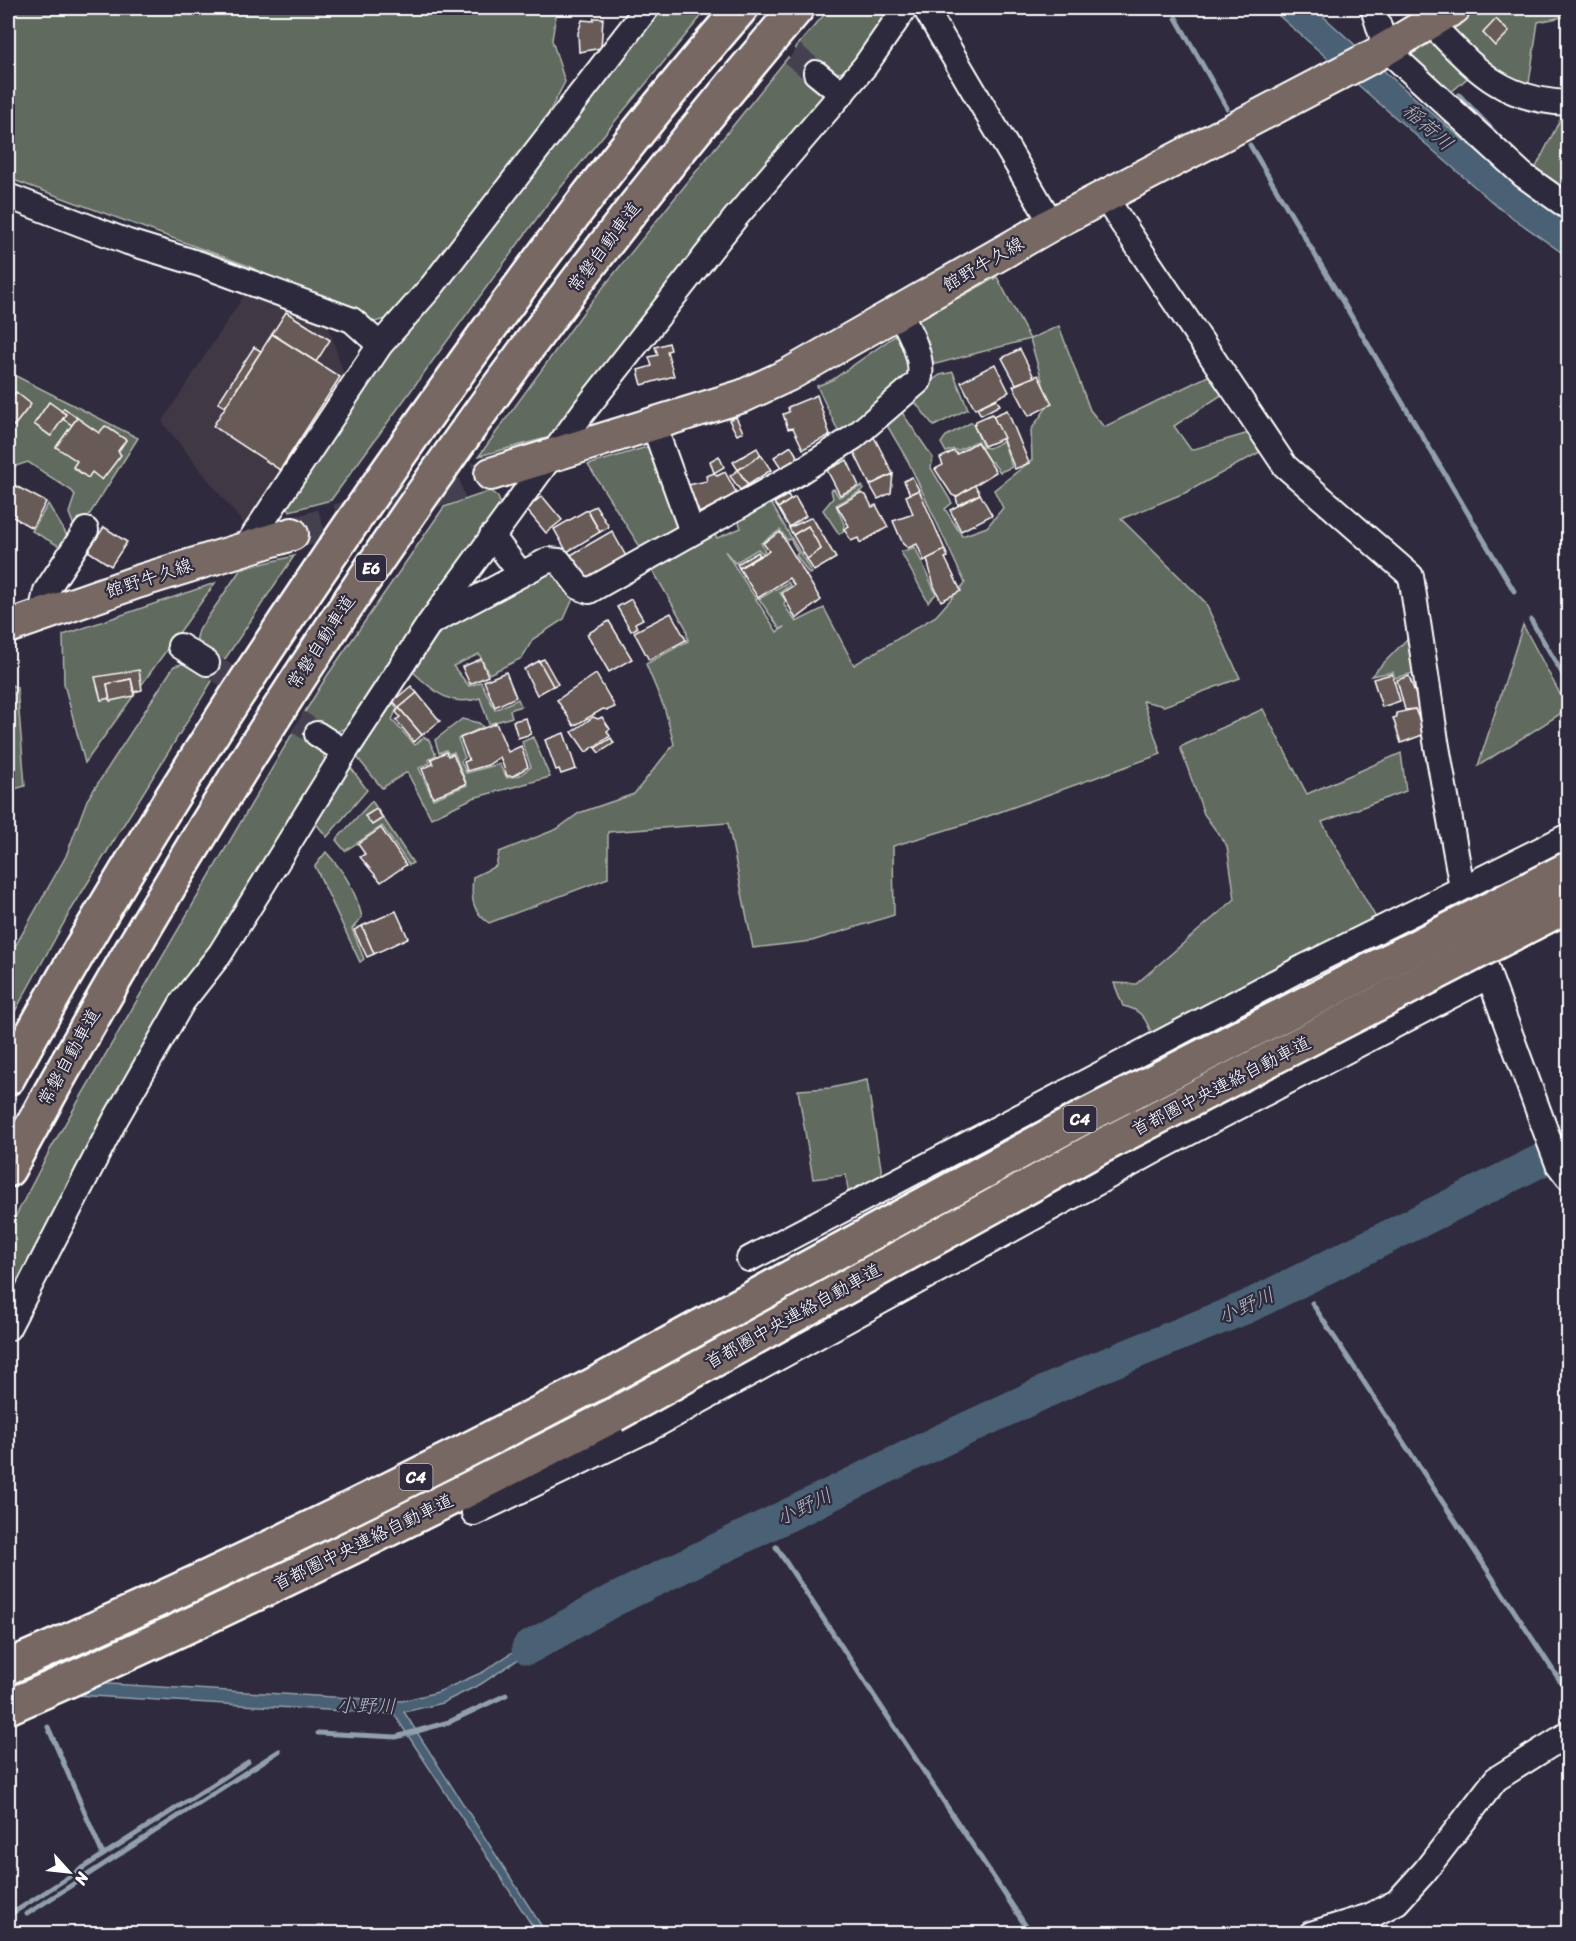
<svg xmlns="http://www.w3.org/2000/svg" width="1576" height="1941" font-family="Sriracha,'Klee One',sans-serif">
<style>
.built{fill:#403844}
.green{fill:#616a5e;stroke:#b0b4ae;stroke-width:1.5;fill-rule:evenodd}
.water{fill:#4a6174;stroke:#92a0ac;stroke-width:1.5}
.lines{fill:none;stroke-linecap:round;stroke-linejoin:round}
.stream{stroke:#92a0ac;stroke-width:5}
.river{stroke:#4a6174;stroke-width:33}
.building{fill:#685a56;stroke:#fff;stroke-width:1.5}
.minor-tunnel{stroke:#443f50;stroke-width:24;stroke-dasharray:24 12;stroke-linecap:butt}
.major-tunnel{stroke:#443f50;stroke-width:32;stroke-dasharray:32 16;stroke-linecap:butt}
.minor-casing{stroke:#fff;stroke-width:28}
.major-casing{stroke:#fff;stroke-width:36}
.highway-casing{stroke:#fff;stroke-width:38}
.minor{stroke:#2f2a3d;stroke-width:24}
.major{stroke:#776864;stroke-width:32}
.highway{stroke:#776864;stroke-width:33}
.highway-bridge-casing{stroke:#fff;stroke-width:38;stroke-linecap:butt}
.highway-bridge{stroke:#776864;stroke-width:33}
.labels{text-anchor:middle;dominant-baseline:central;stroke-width:4.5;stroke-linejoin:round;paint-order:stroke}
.shield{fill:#2f2a3d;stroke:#c1bfc5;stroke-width:1.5}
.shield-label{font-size:16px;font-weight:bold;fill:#fff}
.street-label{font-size:18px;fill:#fff;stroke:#2f2a3d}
.water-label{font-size:20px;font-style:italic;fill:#aeb8c0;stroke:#2f2a3d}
</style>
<rect width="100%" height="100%" fill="#2f2a3d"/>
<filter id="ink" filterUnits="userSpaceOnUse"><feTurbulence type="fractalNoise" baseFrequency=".0167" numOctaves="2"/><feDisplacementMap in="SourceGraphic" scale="12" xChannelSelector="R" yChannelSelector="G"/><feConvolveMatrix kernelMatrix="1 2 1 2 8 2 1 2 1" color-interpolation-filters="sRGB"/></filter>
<g filter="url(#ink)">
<path class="built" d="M 246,292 L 328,324 L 346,382 L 246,527 L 162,422 Z"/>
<g class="green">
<path d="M 8,8 L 557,8 L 552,40 L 565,82 L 537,135 L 425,282 L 390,318 L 371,323 L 246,265 L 8,178 Z"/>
<path d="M 656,8 L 708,8 L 548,203 L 331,500 L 290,511 L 287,506 L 370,370 Z"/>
<path d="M 830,8 L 893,8 L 850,71 L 832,74 L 795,48 Z"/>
<path d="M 1478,8 L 1568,8 L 1568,16 L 1538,22 L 1528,90 L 1511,83 L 1452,34 L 1454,24 Z"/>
<path d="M 1434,40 L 1472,74 L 1449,94 L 1411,61 L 1412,54 Z"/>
<path d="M 788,57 L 819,83 L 823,97 L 554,436 L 479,456 L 585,310 Z"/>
<path d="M 1565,110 L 1568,110 L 1568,198 L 1533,173 Z"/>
<path d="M 997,277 L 1030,339 L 1059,326 L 1090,410 L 1104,427 L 1210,375 L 1223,394 L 1174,426 L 1191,450 L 1249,433 L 1260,452 L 1187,492 L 1121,519 L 1205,602 L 1240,678 L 1164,706 L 1143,701 L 1161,754 L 969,823 L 893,846 L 894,915 L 812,941 L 753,948 L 728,823 L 608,832 L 608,878 L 489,923 C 471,911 471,897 473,877 L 496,866 L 499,852 L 557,829 L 579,813 L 634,794 L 674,744 L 665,710 L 646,664 L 688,641 L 686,628 L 649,564 L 711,529 L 717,538 L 741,528 L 737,516 L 785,488 L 794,489 L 771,503 L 812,573 L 809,574 L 796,555 L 798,553 L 790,539 L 787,540 L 780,530 L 761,543 L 765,551 L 762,553 L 758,549 L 735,563 L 725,551 L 777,632 L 785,627 L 780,629 L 759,599 L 788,582 L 790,585 L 780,593 L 785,600 L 784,605 L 796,622 L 824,608 L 854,665 L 936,616 L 965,583 L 908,461 L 885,422 L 901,411 L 933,458 L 931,468 L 952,503 L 945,509 L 962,536 L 987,527 L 1003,508 L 994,490 L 1032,460 L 1031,430 L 1049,404 L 1030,339 L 936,364 L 926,356 L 912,323 Z"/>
<path d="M 899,333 C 902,343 908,355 909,365 C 910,389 857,420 839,433 L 817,386 L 832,380 Z"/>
<path d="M 8,372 L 138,438 L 79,531 L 75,529 L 69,513 L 75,495 L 72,491 L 28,462 L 16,466 L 8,461 L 8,421 L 14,426 L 31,404 L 16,392 L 8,403 ZM 49,402 L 61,411 L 64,408 L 99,433 L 106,426 L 126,440 L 102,479 L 92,472 L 87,477 L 73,468 L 77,461 L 72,425 L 63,419 L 50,436 L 34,424 Z"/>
<path d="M 953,372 L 968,409 L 934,426 L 910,396 L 940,375 Z"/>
<path d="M 972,422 L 983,447 L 989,448 L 1003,441 L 1012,467 L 1000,472 L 992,462 L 989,462 L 977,441 L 957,451 L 954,449 L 946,452 L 941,443 L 946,436 Z"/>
<path d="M 650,446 L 681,529 L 642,550 L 588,465 Z"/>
<path d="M 862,486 L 864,489 L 836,505 L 844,524 L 843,532 L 839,534 L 823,510 L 833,498 L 831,490 L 834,489 L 839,497 Z"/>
<path d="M 490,491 L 498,497 L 502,509 L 350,726 L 334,733 L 303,715 L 327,676 L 444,507 Z"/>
<path d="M 48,504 L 70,540 L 66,550 L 32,531 Z"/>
<path d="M 915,547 L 936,594 L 928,602 L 901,552 Z"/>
<path d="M 294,556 L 221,665 L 198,649 L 196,641 L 199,630 L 241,569 Z"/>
<path d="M 555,571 L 576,592 L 564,619 L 533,639 L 522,658 L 489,674 L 479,654 L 453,666 L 469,686 L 481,682 L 495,710 L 518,699 L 521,706 L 510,710 L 512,717 L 489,724 L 480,698 C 450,708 432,690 411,670 L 419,662 L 433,638 L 512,585 Z"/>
<path d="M 215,583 L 85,763 L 64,684 L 63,635 Z"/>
<path d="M 1523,625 L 1568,709 L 1478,766 Z"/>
<path d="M 1412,634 L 1417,672 L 1395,678 L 1393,672 L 1371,676 Z"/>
<path d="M 190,662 L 202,667 L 214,678 L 71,910 L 8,1024 L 8,959 L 66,856 L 87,800 L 174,666 Z"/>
<path d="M 8,684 L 17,687 L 25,786 L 8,791 Z"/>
<path d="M 392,702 L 397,708 L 392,720 L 415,745 L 424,737 L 429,740 L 436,755 L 429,759 L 430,763 L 419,768 L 433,799 L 467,785 L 454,752 L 449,754 L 446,750 L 439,753 L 435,740 L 462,719 L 479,723 L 483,727 L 458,739 L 465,758 L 461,761 L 466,773 L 499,764 L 507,778 L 520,775 L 531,767 L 522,742 L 533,737 L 550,777 L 473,798 L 431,818 L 407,772 L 382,788 L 356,756 Z"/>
<path d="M 1263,709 L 1307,794 L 1401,753 L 1406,791 L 1322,822 L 1376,918 L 1266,972 L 1152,1036 C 1147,1019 1140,1009 1123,1006 L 1114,983 L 1136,984 L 1235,899 L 1227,846 L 1204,814 L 1180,747 Z"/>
<path d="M 295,729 L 323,749 L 325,764 L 8,1305 L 8,1231 L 51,1148 Z"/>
<path d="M 349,765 L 367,790 L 327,837 L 313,820 Z"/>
<path d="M 372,801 L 413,863 L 409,865 L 382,826 L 345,851 L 336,840 Z"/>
<path d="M 326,852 C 345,873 355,889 362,917 L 352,929 L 364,959 L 360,962 L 315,866 Z"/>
<path d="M 867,1080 L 883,1181 L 849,1198 L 846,1175 L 813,1179 L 798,1090 L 831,1088 Z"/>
</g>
<g class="water">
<path d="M 1270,8 L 1314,8 C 1396,82 1478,157 1568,221 L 1568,257 L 1499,208 Z"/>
<path d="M 573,1623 L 481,1684 L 442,1703 L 404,1712 L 546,1933 L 537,1933 L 394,1714 L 8,1691 L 8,1678 L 402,1701 L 438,1692 L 483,1672 L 523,1645 Z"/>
</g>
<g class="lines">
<g class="stream">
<path d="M 1176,18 L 1227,108"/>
<path d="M 1459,95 L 1503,141"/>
<path d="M 1250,145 L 1514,591"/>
<path d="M 1531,620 L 1568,683"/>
<path d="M 1312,1303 L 1568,1693"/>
<path d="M 761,1528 L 764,1531"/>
<path d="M 776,1547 L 1031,1934"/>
<path d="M 48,1727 L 103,1855"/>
<path d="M 318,1733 L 396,1737 L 449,1722 L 506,1695"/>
<path d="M 27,1914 L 279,1751"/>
<path d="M 8,1916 L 248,1762"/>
</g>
<path class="river" d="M 528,1648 L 610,1602 L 942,1440 L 1090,1371 L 1247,1307 L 1568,1147"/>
</g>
<g class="building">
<path d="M 594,18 L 603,18 L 601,48 L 579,52 L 578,33 L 582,20 L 593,21 Z"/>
<path d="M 1496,19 L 1509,32 L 1495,46 L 1483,33 Z"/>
<path d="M 286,312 L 330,340 L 316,362 L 272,334 Z"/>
<path d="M 272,334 L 340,377 L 280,470 L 213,426 Z"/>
<path d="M 669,343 L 671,350 L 667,351 L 674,376 L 642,385 L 638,370 L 652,366 L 649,357 L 658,355 L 655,347 Z"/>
<path d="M 254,347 L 261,351 L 225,407 L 218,403 Z"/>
<path d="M 1020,349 L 1034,377 L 1016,384 L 1002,358 Z"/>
<path d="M 995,364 L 1009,392 L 975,409 L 961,382 Z"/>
<path d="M 1038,375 L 1052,404 L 1029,416 L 1013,386 Z"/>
<path d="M 16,392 L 31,404 L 14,426 L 8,421 L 8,403 Z"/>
<path d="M 817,395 L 830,435 L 803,449 L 793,428 L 788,429 L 783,414 L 789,412 L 788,407 Z"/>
<path d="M 996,399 L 1000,405 L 981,415 L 977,408 Z"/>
<path d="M 49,402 L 66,414 L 51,436 L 34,424 Z"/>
<path d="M 64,408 L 77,418 L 72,425 L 63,419 L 66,414 L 61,411 Z"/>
<path d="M 1007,410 L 1029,463 L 1015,469 L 993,416 Z"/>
<path d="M 992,414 L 1004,438 L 984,446 L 974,426 L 976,421 Z"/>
<path d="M 736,417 L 743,432 L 737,435 L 729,420 Z"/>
<path d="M 77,418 L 99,433 L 105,426 L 126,440 L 118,451 L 121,455 L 102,480 L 92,472 L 88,478 L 73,467 L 77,461 L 56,447 Z"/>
<path d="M 874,437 L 893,474 L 870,485 L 852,448 Z"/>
<path d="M 977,442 L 996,472 L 956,497 L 952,495 L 935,469 L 943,465 L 940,458 L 954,451 L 957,454 Z"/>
<path d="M 791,446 L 800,461 L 784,472 L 774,457 Z"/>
<path d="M 757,448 L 761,455 L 738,470 L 733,462 Z"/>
<path d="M 761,455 L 771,470 L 748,485 L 738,470 Z"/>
<path d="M 719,456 L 724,467 L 714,473 L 710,461 Z"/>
<path d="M 847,460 L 859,486 L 840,495 L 827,470 Z"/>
<path d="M 738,470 L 748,485 L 740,490 L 730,476 Z"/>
<path d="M 725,472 L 737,494 L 697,514 L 686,491 L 690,489 L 688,485 L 707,481 L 706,476 L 714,473 L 717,476 Z"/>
<path d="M 893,474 L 891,493 L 878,499 L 870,485 Z"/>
<path d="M 912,477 L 919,490 L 910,494 L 904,481 Z"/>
<path d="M 12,484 L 46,502 L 32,528 L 8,514 L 8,491 Z"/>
<path d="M 975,485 L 980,494 L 958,505 L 956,497 Z"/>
<path d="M 919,490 L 945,550 L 924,561 L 917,544 L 908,548 L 903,544 L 893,521 L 913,514 L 906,496 Z"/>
<path d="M 860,493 L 866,495 L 872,507 L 876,505 L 888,527 L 860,543 L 858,538 L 851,541 L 844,529 L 849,526 L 837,506 Z"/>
<path d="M 980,494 L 992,515 L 961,531 L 950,510 Z"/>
<path d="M 788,495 L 791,500 L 778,508 L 774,503 Z"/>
<path d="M 542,496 L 562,520 L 546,533 L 526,509 Z"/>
<path d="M 795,497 L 806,516 L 789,527 L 778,508 Z"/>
<path d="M 596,506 L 609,527 L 600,532 L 587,510 Z"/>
<path d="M 587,510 L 600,532 L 567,552 L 554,529 Z"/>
<path d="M 812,517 L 836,558 L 814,571 L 807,559 L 821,549 L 808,526 L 793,535 L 789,528 Z"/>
<path d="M 808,526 L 821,549 L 807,559 L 793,535 Z"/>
<path d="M 104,527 L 127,542 L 111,566 L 88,551 Z"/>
<path d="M 612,531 L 627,558 L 590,580 L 569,556 Z"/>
<path d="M 780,532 L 821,600 L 796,619 L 782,593 L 794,585 L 789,578 L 758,598 L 739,568 L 769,551 L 763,543 Z"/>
<path d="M 945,550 L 948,557 L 945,558 L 961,591 L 941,601 L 934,586 L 927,559 Z"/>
<path d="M 758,552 L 760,555 L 739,568 L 737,564 Z"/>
<path d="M 631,599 L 643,619 L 635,623 L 637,628 L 631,631 L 617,607 Z"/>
<path d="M 671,613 L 686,640 L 649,660 L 634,632 Z"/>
<path d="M 609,621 L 632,659 L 609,672 L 587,634 Z"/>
<path d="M 481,659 L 488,676 L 470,684 L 462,667 Z"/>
<path d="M 544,659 L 558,684 L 553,686 L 539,661 Z"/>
<path d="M 539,661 L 553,686 L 537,695 L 524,669 Z"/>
<path d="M 139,670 L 142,690 L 134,692 L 131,679 L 107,684 L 110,698 L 101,700 L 95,677 Z"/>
<path d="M 506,672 L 516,697 L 495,707 L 484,681 Z"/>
<path d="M 596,674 L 615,707 L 608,710 L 603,709 L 574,726 L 557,700 Z"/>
<path d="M 1392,674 L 1400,701 L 1382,707 L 1373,679 Z"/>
<path d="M 1409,676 L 1423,715 L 1418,716 L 1415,709 L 1405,710 L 1397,680 Z"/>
<path d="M 131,679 L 134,696 L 110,701 L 107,684 Z"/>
<path d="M 411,686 L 417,693 L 399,708 L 393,701 Z"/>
<path d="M 417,693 L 440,721 L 422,735 L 399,708 Z"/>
<path d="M 399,708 L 422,735 L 414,742 L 396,720 L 400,717 L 396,712 Z"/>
<path d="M 1415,709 L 1425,734 L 1401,743 L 1393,718 L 1397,717 L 1396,713 Z"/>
<path d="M 593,717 L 598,719 L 602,717 L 610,729 L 607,731 L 610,736 L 586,752 L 572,732 Z"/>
<path d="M 526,718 L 531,734 L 518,738 L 513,721 Z"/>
<path d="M 496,723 L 508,752 L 521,746 L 528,767 L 513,776 L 507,776 L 500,757 L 488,765 L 467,771 L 464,762 L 469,760 L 460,738 Z"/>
<path d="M 564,733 L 576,769 L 561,774 L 559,769 L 556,770 L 545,740 Z"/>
<path d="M 611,738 L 614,743 L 599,753 L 595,748 Z"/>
<path d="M 446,752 L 448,756 L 453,754 L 466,784 L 433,797 L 422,769 L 433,764 L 431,759 Z"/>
<path d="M 376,809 L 383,818 L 372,825 L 365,816 Z"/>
<path d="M 381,828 L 406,865 L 381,882 L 360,857 L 365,854 L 358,844 Z"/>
<path d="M 396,911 L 408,938 L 374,954 L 362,926 Z"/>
<path d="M 362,926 L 374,954 L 367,957 L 354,930 Z"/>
</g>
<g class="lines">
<g class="minor-tunnel">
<path d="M 737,8 L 816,73"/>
<path d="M 207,663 L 317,734"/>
</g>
<path class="major-tunnel" d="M 292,534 L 491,474"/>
<defs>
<g id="minor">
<path d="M 925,8 L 1052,224"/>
<path d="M 1373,8 L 1386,49 L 1523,175 L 1568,207"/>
<path d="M 1430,23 C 1475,68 1499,100 1568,103"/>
<path d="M 816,73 L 842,94"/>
<path d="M 8,196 L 128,242 L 200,264 L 352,320 L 380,345"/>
<path d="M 1104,196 L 1285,466 L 1411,576 L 1436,741 L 1462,888 L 1489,976 L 1550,1143 L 1558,1164 L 1568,1177"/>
<path d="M 654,426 L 692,532"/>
<path d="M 492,536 L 521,574"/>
<path d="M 245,548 L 380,345 L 432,286 L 647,8"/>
<path d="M 41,614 L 46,591 L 86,530"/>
<path d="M 432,622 L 548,560 L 559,561 L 579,587 L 589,591 L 798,473 L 854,437 L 919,381 C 925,362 910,329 898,313"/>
<path d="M 180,646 L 207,663"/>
<path d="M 317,734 L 345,752"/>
<path d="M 749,1259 L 1304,967 L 1568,836"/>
<path d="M 8,1328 L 115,1120 L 183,1001 L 220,954 L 345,752 L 429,624 L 584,411 L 736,217 L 865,66 L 905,8"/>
<path d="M 474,1513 L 645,1431 L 1160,1148 L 1489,976"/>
<path d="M 1311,1934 L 1370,1916 L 1397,1902 L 1425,1871 L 1496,1779 L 1568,1734"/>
</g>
<g id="major">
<path d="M 491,474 L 743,396 L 788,375 L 1052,224 L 1377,54 L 1454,8"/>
<path d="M 8,627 L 137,582 L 292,534"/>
</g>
<g id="highway">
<path d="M 8,1078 C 131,851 273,633 423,421 C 523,280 627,139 741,8"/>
<path d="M 8,1170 C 231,757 492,365 797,8"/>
<path d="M 8,1667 C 209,1580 405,1484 599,1382"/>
<path d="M 8,1707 C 213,1618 414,1518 614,1415"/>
</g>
</defs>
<use href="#minor" class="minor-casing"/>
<use href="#major" class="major-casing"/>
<use href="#highway" class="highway-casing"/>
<use href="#minor" class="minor"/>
<use href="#major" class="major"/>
<use href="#highway" class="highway"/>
<defs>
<g id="highway-bridge">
<path d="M 599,1382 L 1084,1117 L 1568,869"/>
<path d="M 614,1415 L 1100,1147 L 1568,905"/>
</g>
</defs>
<use href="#highway-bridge" class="highway-bridge-casing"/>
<use href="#highway-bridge" class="highway-bridge"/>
</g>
</g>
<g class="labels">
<g class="shield">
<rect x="356" y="555" width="30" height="26" rx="4.5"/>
<rect x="1063.5" y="1106" width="33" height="26" rx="4.5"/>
<rect x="399.5" y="1464" width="33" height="26" rx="4.5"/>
</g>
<g class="shield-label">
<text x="371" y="568">E6</text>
<text x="1080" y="1119">C4</text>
<text x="416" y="1477">C4</text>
</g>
<g class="street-label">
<text transform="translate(604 247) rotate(-53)">常磐自動車道</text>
<text transform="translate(983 264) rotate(-30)">館野牛久線</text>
<text transform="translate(149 578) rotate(-18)">館野牛久線</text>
<text transform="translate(321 642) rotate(-57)">常磐自動車道</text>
<text transform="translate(69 1057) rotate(-61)">常磐自動車道</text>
<text transform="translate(1221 1086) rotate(-27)">首都圏中央連絡自動車道</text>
<text transform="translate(793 1316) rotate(-29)">首都圏中央連絡自動車道</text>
<text transform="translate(363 1542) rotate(-26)">首都圏中央連絡自動車道</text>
</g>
<g class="water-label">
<text transform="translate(1428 127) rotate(42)">稲荷川</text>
<text transform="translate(1246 1306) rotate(-24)">小野川</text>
<text transform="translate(804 1507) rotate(-26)">小野川</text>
<text transform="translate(366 1706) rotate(1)">小野川</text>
</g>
</g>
<rect width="1576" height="1941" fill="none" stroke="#2f2a3d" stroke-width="30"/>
<rect x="15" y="15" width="1546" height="1911" fill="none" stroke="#fff" stroke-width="2" filter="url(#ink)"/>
<g transform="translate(69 1872) rotate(117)" stroke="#2f2a3d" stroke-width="4.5" paint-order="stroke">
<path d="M0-4.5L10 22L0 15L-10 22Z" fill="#ffffff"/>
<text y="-9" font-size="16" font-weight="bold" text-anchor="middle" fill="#ffffff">N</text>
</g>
</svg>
